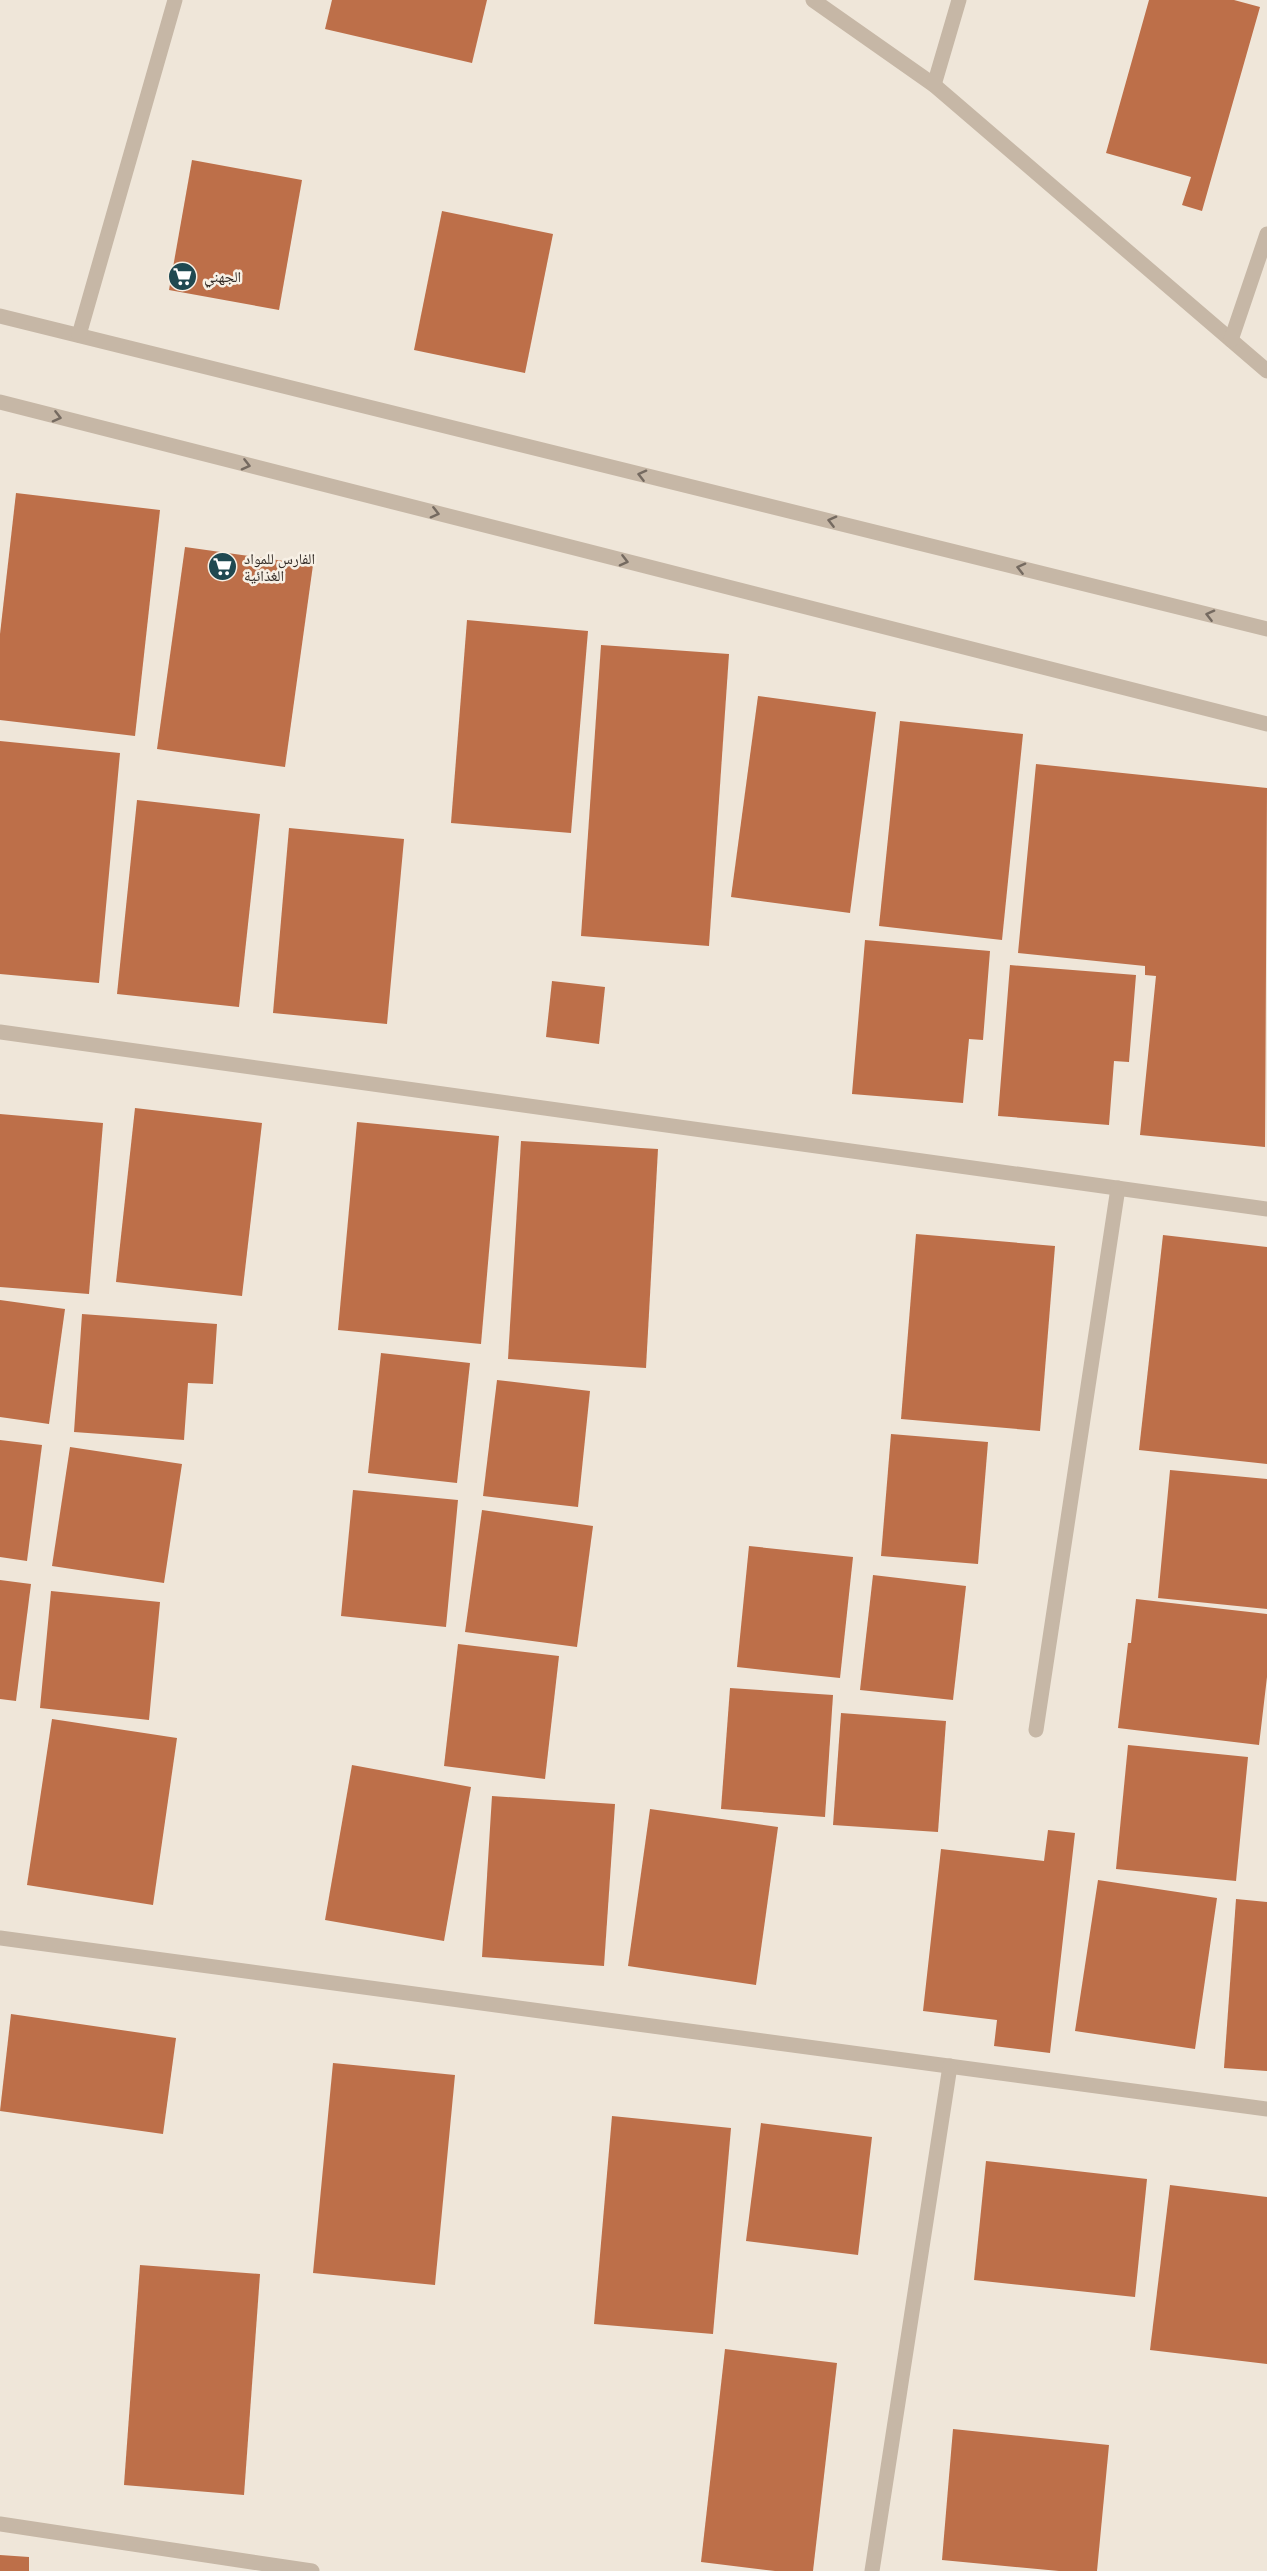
<svg xmlns="http://www.w3.org/2000/svg" width="1267" height="2571" font-family="Montserrat,'Noto Naskh Arabic',sans-serif">
<style>
.building{fill:#bd6f49}
.lines{fill:none;stroke-linecap:round;stroke-linejoin:round}
.minor{stroke:#c6b7a6;stroke-width:15}
.oneway{stroke:#756a60}
.labels{text-anchor:middle;dominant-baseline:central;stroke-width:5;stroke-linejoin:round;paint-order:stroke}
.poi-label{font-size:15px;fill:#332b26;stroke:#f7f0e5;text-anchor:start}
</style>
<rect width="100%" height="100%" fill="#efe6d9"/>
<g class="building">
<path d="M 332,0 L 487,0 L 472,63 L 325,29 Z"/>
<path d="M 1149,0 L 1234,0 L 1260,7 L 1202,211 L 1182,205 L 1191,177 L 1106,153 Z"/>
<path d="M 192,160 L 302,180 L 279,310 L 169,290 Z"/>
<path d="M 442,211 L 553,234 L 525,373 L 414,350 Z"/>
<path d="M 16,493 L 160,510 L 135,736 L 0,720 L 0,634 Z"/>
<path d="M 185,547 L 313,565 L 285,767 L 157,749 Z"/>
<path d="M 467,620 L 588,631 L 571,833 L 451,823 Z"/>
<path d="M 601,645 L 729,654 L 709,946 L 581,936 Z"/>
<path d="M 758,696 L 876,712 L 850,913 L 731,897 Z"/>
<path d="M 900,721 L 1023,734 L 1002,940 L 879,926 Z"/>
<path d="M 0,741 L 120,753 L 99,983 L 0,974 Z"/>
<path d="M 1036,764 L 1267,788 L 1265,1147 L 1140,1135 L 1156,976 L 1145,975 L 1145,966 L 1018,953 Z"/>
<path d="M 137,800 L 260,814 L 239,1007 L 117,994 Z"/>
<path d="M 289,828 L 404,839 L 387,1024 L 273,1013 Z"/>
<path d="M 865,940 L 990,951 L 983,1040 L 969,1039 L 963,1103 L 852,1094 Z"/>
<path d="M 1010,965 L 1136,975 L 1129,1062 L 1114,1061 L 1109,1125 L 998,1116 Z"/>
<path d="M 552,981 L 605,987 L 599,1044 L 546,1037 Z"/>
<path d="M 135,1108 L 262,1123 L 242,1296 L 116,1282 Z"/>
<path d="M 0,1114 L 103,1123 L 89,1294 L 0,1287 Z"/>
<path d="M 357,1122 L 499,1136 L 481,1344 L 338,1330 Z"/>
<path d="M 521,1141 L 658,1149 L 646,1368 L 508,1359 Z"/>
<path d="M 916,1234 L 1055,1246 L 1040,1431 L 901,1419 Z"/>
<path d="M 1163,1235 L 1267,1247 L 1267,1464 L 1139,1450 Z"/>
<path d="M 0,1300 L 65,1309 L 49,1424 L 0,1417 Z"/>
<path d="M 82,1314 L 217,1324 L 213,1384 L 188,1383 L 184,1440 L 74,1432 Z"/>
<path d="M 381,1353 L 470,1363 L 457,1483 L 368,1473 Z"/>
<path d="M 497,1380 L 590,1391 L 578,1507 L 483,1496 Z"/>
<path d="M 891,1434 L 988,1442 L 978,1564 L 881,1556 Z"/>
<path d="M 0,1440 L 42,1445 L 27,1561 L 0,1557 Z"/>
<path d="M 70,1447 L 182,1464 L 164,1583 L 52,1566 Z"/>
<path d="M 1170,1470 L 1267,1479 L 1267,1609 L 1158,1598 Z"/>
<path d="M 353,1490 L 458,1500 L 446,1627 L 341,1616 Z"/>
<path d="M 482,1510 L 593,1526 L 577,1647 L 465,1632 Z"/>
<path d="M 749,1546 L 853,1557 L 840,1678 L 737,1667 Z"/>
<path d="M 873,1575 L 966,1586 L 953,1700 L 860,1690 Z"/>
<path d="M 0,1580 L 31,1584 L 16,1701 L 0,1699 Z"/>
<path d="M 51,1591 L 160,1602 L 149,1720 L 40,1708 Z"/>
<path d="M 1136,1599 L 1267,1614 L 1267,1677 L 1259,1745 L 1118,1728 L 1128,1643 L 1131,1643 Z"/>
<path d="M 458,1644 L 559,1656 L 545,1779 L 444,1766 Z"/>
<path d="M 730,1688 L 833,1695 L 825,1817 L 721,1809 Z"/>
<path d="M 841,1713 L 946,1721 L 938,1832 L 833,1825 Z"/>
<path d="M 52,1719 L 177,1738 L 153,1905 L 27,1885 Z"/>
<path d="M 1128,1745 L 1248,1757 L 1236,1881 L 1116,1869 Z"/>
<path d="M 352,1765 L 471,1787 L 444,1941 L 325,1920 Z"/>
<path d="M 492,1796 L 615,1804 L 604,1966 L 482,1957 Z"/>
<path d="M 650,1809 L 778,1827 L 756,1985 L 628,1966 Z"/>
<path d="M 1048,1830 L 1075,1833 L 1050,2053 L 994,2046 L 997,2020 L 923,2011 L 941,1849 L 1044,1861 Z"/>
<path d="M 1098,1880 L 1217,1898 L 1195,2049 L 1075,2031 Z"/>
<path d="M 1236,1899 L 1267,1902 L 1267,2071 L 1224,2068 Z"/>
<path d="M 11,2014 L 176,2038 L 163,2134 L 0,2111 Z"/>
<path d="M 333,2063 L 455,2075 L 435,2285 L 313,2273 Z"/>
<path d="M 612,2116 L 731,2128 L 713,2334 L 594,2324 Z"/>
<path d="M 761,2123 L 872,2137 L 858,2255 L 746,2241 Z"/>
<path d="M 986,2161 L 1147,2179 L 1135,2297 L 974,2280 Z"/>
<path d="M 1170,2185 L 1267,2197 L 1267,2364 L 1150,2350 Z"/>
<path d="M 140,2265 L 260,2274 L 244,2495 L 124,2485 Z"/>
<path d="M 725,2349 L 837,2363 L 813,2571 L 775,2571 L 701,2562 Z"/>
<path d="M 953,2429 L 1109,2445 L 1097,2571 L 1059,2571 L 942,2560 Z"/>
<path d="M 0,2555 L 29,2557 L 29,2571 L 0,2571 Z"/>
</g>
<g class="lines">
<g class="minor">
<path d="M 813,0 L 934,85 L 1267,371"/>
<path d="M 934,85 L 959,0"/>
<path d="M 0,316 L 1267,629"/>
<path d="M 79,335 L 175,0"/>
<path d="M 1231,340 L 1267,234"/>
<path d="M 0,402 L 1267,724"/>
<path d="M 0,1032 L 1267,1209"/>
<path d="M 1036,1730 L 1118,1188"/>
<path d="M 0,1938 L 1267,2109"/>
<path d="M 0,2524 L 312,2571"/>
<path d="M 872,2571 L 950,2066"/>
</g>
</g>
<defs><path id="oneway-chevron" d="M-2-3.5L2.5 0L-2 3.5" fill="none" stroke-width="1.6" stroke-linecap="round" stroke-linejoin="round" transform="scale(1.5)"/></defs>
<g class="oneway">
<use href="#oneway-chevron" transform="translate(57 417) rotate(14)"/>
<use href="#oneway-chevron" transform="translate(246 465) rotate(14)"/>
<use href="#oneway-chevron" transform="translate(642 475) rotate(-166)"/>
<use href="#oneway-chevron" transform="translate(435 513) rotate(14)"/>
<use href="#oneway-chevron" transform="translate(832 521) rotate(-166)"/>
<use href="#oneway-chevron" transform="translate(624 561) rotate(14)"/>
<use href="#oneway-chevron" transform="translate(1021 568) rotate(-166)"/>
<use href="#oneway-chevron" transform="translate(1210 615) rotate(-166)"/>
</g>
<defs>
<symbol id="supermarket-disc" viewBox="-11 -11 22 22"><circle r="9.5" fill="#1f4951" stroke="#f7f0e5"/><path d="M-6-5.5h2.5l.6 2H6L4.5 2H-2.5L-4.4-4H-6ZM-1.5 3.2a1.3 1.3 0 1 0 .1 0ZM3 3.2a1.3 1.3 0 1 0 .1 0Z" fill="#fff"/></symbol>
</defs>
<g fill-rule="evenodd">
<use href="#supermarket-disc" x="166" y="260" width="33" height="33"/>
<use href="#supermarket-disc" x="206" y="550" width="33" height="33"/>
</g>
<g class="labels">
<g class="poi-label">
<text x="204" y="276">الجهني</text>
<text x="244" y="558">الفارس للمواد<tspan x="244" dy="17">الغذائية</tspan></text>
</g>
</g>
</svg>
